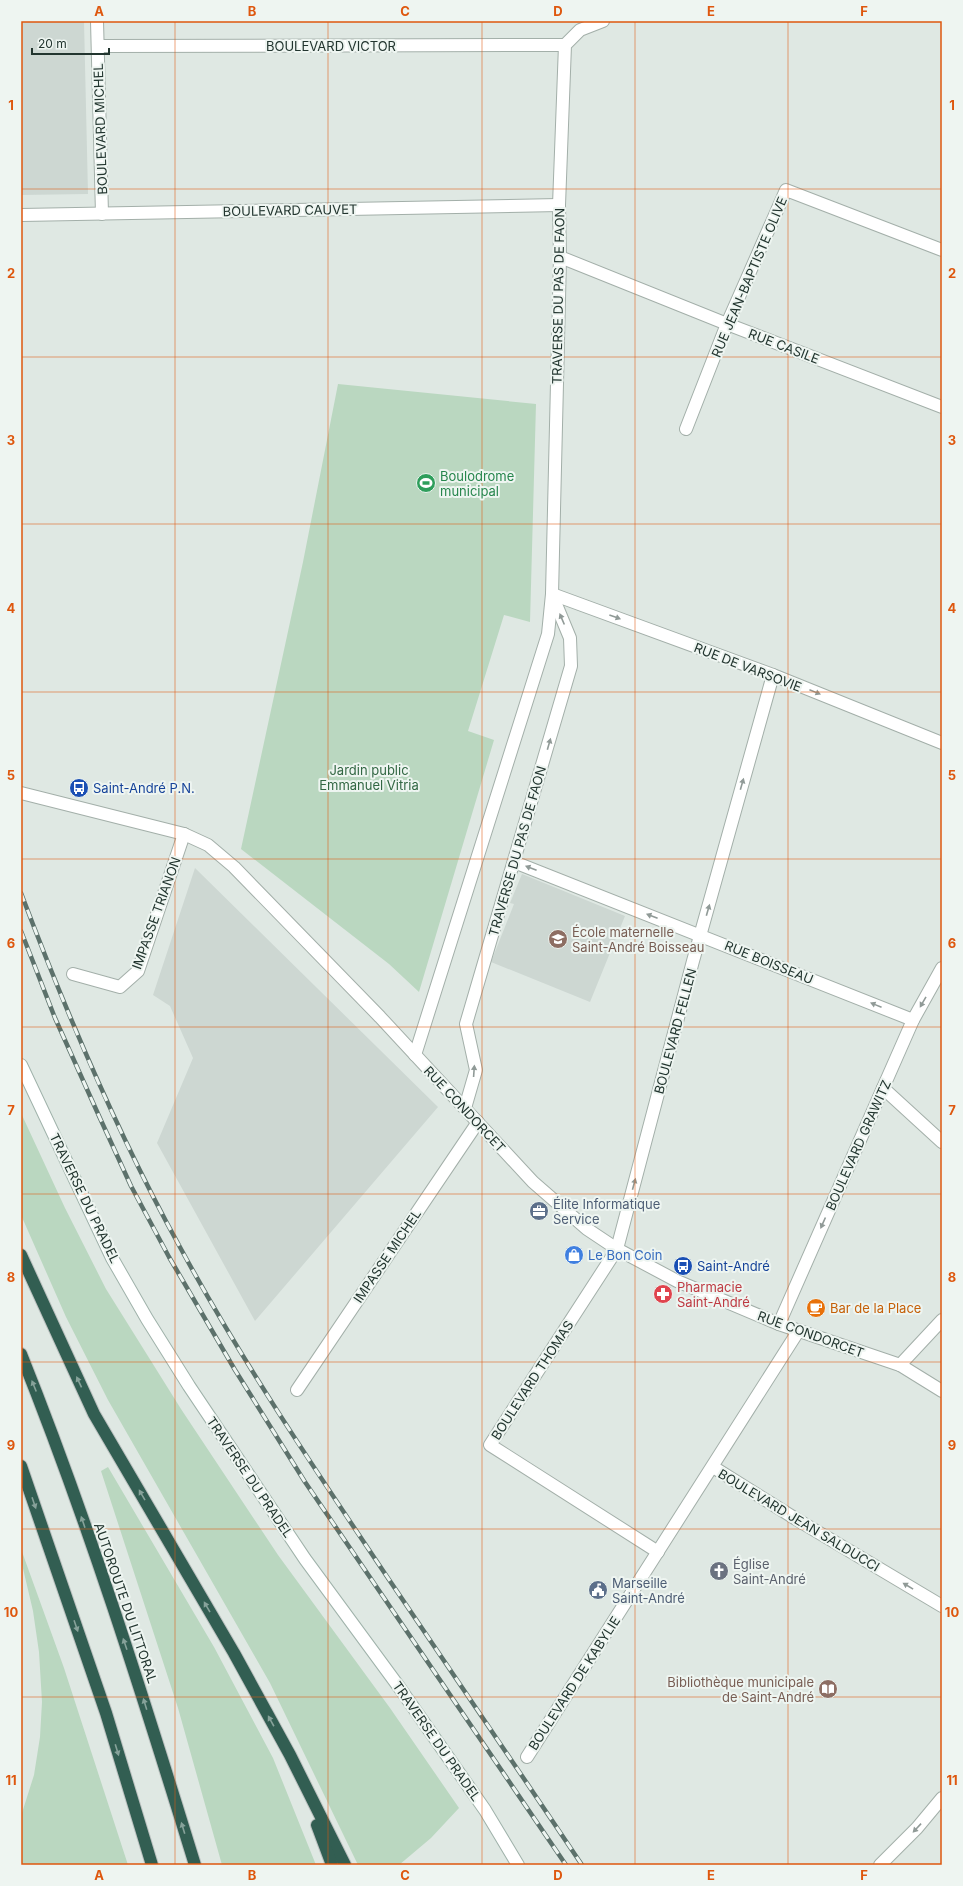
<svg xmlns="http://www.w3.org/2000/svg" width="963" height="1886" font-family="Inter,sans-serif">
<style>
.built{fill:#cdd7d2}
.green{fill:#bad7c0}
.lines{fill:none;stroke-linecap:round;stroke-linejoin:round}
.minor-casing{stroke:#a3afa9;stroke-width:14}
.tertiary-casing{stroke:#a3afa9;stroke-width:14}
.secondary-casing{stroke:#9fb2aa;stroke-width:14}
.motorway-casing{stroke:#bdc2c1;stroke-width:14}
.minor{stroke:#fff;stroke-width:12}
.tertiary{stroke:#fff;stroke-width:12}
.secondary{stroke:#fff;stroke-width:12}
.motorway{stroke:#325e52;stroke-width:12}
.rail-casing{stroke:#5c716b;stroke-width:4.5}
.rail{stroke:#eef5f1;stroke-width:3;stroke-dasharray:9;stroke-linecap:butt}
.oneway{fill:#909a97}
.oneway2{fill:#87a29a}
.grid{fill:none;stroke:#de570e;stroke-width:1;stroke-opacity:0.55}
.labels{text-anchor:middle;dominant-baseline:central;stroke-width:4;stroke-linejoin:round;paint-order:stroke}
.street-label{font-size:13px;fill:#22352f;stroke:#eef5f1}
.leisure-label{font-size:13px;fill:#27864d;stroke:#eef5f1;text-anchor:start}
.park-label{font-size:13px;fill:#326743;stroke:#eef5f1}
.transit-label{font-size:13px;fill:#164399;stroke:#eef5f1;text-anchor:start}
.education-label{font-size:13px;fill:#785e54;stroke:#eef5f1;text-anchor:start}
.service-label{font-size:13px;fill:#4e5e75;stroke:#eef5f1;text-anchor:start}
.shop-label{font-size:13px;fill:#366cbe;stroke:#eef5f1;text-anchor:start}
.health-label{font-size:13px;fill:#be3a42;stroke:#eef5f1;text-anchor:start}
.food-label{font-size:13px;fill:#c56008;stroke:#eef5f1;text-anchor:start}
.worship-label{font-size:13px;fill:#5b616d;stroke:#eef5f1;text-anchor:start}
.neatline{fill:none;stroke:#de570e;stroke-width:1.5}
.grid-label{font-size:13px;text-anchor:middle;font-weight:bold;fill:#de570e}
</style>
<rect width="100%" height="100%" fill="#dfe8e3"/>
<g class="built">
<path d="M 21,21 L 84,21 L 88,194 L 21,195 Z"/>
<path d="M 195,868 L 438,1107 L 255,1321 L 157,1143 L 193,1058 L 170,1006 L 153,995 Z"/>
<path d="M 522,874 L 625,916 L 590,1002 L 491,962 L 514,904 L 510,903 Z"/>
</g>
<g class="green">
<path d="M 338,384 L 536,404 L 530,622 L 504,615 L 468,731 L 494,740 L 419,992 L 389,964 L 241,849 L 303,562 Z"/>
<path d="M 21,1113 L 65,1208 L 106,1289 L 181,1409 L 278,1555 L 390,1708 L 459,1808 L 431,1838 L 399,1865 L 358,1865 L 270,1683 L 108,1400 L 66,1317 L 21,1215 Z"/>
<path d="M 108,1467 L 214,1647 L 273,1758 L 316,1865 L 222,1865 L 178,1708 L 101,1471 Z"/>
<path d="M 21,1549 L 64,1668 L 128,1865 L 21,1865 L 21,1816 L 34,1775 L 40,1737 L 42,1702 L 39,1652 L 33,1611 L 21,1560 Z"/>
</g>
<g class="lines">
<defs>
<g id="minor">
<path d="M 97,21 L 102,214"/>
<path d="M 98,46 L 565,45"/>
<path d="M 21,215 L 559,205"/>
<path d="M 560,257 L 727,324 L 942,407"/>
<path d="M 686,429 L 727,324 L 786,190 L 942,250"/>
<path d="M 552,594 L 773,675 L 942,743"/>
<path d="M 514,862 L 913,1020"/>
<path d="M 73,974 L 120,987 L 138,971 L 184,834"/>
<path d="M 415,1055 L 548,634 L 552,594 L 560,257 L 559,205 L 565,45 L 580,30 L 603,21"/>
<path d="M 883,1088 L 942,1142"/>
<path d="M 465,1108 L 476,1070 L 466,1024 L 571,666 L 570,638 L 553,597"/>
<path d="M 779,1324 L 913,1020 L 942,968"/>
<path d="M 900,1365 L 942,1320"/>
<path d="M 297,1390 L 478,1122"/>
<path d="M 713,1467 L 796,1519 L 942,1606"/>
<path d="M 658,1552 L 490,1445 L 617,1249 L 693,961 L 773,675"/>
<path d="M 527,1757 L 799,1330"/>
<path d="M 880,1865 L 917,1828 L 942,1798"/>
</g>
<path id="tertiary" d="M 21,793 L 184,834 L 208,845 L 234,867 L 380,1017 L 533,1182 L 587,1229 L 617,1249 L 677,1281 L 779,1324 L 900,1365 L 942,1391"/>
<path id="secondary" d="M 21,1065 L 112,1258 L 147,1319 L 189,1386 L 305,1559 L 399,1687 L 485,1810 L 518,1865"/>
<g id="motorway">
<path d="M 21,1255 L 94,1414 L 234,1653 L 290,1755 L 345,1865"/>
<path d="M 21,1354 C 88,1521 142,1693 195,1865"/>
<path d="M 21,1466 L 106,1713 L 152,1865"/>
<path d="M 317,1825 L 332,1865"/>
</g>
</defs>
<use href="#minor" class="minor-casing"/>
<use href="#tertiary" class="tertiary-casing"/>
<use href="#secondary" class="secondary-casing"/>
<use href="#motorway" class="motorway-casing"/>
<use href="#minor" class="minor"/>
<use href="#tertiary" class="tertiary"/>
<use href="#secondary" class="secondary"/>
<use href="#motorway" class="motorway"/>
<defs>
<g id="rail">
<path d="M 21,893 C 67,1015 118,1135 181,1249 C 244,1365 318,1474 392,1584 C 455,1677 519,1771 582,1865"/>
<path d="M 21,931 L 55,1018 L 99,1116 L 131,1186 L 169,1257 L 235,1370 L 305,1482 L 566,1865"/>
</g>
</defs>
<use href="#rail" class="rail-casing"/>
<use href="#rail" class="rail"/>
</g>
<defs><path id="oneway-solid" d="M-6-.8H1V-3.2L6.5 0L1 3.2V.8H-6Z"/></defs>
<g class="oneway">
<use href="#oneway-solid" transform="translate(615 617) rotate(20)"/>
<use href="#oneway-solid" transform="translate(562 619) rotate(-113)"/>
<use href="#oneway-solid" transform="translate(815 692) rotate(22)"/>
<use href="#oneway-solid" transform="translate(549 744) rotate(-74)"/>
<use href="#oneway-solid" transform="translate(742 784) rotate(-74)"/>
<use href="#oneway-solid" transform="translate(531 868) rotate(-159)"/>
<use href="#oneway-solid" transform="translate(708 910) rotate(-74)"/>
<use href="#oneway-solid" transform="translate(652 916) rotate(-159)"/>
<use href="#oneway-solid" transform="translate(923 1002) rotate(120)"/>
<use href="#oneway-solid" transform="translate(876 1005) rotate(-158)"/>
<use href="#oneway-solid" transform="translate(474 1071) rotate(-86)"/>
<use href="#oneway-solid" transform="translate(634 1184) rotate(-75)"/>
<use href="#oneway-solid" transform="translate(823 1223) rotate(114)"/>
<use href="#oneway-solid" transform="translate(908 1586) rotate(-149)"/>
<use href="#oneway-solid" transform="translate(917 1828) rotate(133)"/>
</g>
<g class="oneway2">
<use href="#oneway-solid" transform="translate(79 1382) rotate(-115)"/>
<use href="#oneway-solid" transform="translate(34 1386) rotate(-112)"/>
<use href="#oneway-solid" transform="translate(142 1495) rotate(-120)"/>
<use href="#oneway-solid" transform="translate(34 1503) rotate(71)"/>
<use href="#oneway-solid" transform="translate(83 1522) rotate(-109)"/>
<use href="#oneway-solid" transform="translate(207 1607) rotate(-120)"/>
<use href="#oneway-solid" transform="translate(76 1626) rotate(71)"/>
<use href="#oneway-solid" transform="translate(125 1644) rotate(-109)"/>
<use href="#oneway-solid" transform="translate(145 1704) rotate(-107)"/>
<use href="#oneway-solid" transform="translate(271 1721) rotate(-119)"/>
<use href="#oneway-solid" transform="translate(117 1750) rotate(73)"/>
<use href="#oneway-solid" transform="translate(183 1828) rotate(-107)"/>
</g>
<path class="grid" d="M 175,21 L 175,1865M 328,21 L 328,1865M 482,21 L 482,1865M 635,21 L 635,1865M 788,21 L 788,1865M 21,189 L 942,189M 21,357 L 942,357M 21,524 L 942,524M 21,692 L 942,692M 21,859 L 942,859M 21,1027 L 942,1027M 21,1194 L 942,1194M 21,1362 L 942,1362M 21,1529 L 942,1529M 21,1697 L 942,1697"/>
<defs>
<symbol id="stadium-disc" viewBox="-11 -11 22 22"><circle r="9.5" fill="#2e9e5b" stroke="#eef5f1"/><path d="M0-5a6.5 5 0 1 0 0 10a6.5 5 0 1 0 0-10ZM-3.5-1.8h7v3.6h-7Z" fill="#fff"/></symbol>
<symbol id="bus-disc" viewBox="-11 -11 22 22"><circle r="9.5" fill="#1a4fb4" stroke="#eef5f1"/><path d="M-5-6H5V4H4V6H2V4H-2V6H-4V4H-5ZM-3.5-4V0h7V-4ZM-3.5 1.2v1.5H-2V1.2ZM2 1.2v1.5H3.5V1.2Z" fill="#fff"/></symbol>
<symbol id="school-disc" viewBox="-11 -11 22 22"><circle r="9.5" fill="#8d6e63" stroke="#eef5f1"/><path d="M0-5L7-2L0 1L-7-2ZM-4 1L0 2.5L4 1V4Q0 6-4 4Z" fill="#fff"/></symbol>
<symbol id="office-disc" viewBox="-11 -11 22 22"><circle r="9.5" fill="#5c6f8a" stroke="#eef5f1"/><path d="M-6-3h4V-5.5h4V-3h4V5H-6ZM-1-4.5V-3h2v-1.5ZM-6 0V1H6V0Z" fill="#fff"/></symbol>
<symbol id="shop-disc" viewBox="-11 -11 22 22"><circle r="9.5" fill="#3f7fe0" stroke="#eef5f1"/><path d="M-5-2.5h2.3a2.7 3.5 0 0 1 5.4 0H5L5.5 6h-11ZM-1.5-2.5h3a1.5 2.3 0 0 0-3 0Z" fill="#fff"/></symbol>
<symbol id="pharmacy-disc" viewBox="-11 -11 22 22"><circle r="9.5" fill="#e0444e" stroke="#eef5f1"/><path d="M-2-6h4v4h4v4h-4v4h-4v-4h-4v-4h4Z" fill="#fff"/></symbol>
<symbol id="cafe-disc" viewBox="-11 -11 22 22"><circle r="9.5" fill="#e8710a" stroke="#eef5f1"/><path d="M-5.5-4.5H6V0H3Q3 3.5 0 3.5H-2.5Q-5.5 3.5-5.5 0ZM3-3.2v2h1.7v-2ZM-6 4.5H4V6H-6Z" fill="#fff"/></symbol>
<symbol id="church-disc" viewBox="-11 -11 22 22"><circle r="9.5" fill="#6b7280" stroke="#eef5f1"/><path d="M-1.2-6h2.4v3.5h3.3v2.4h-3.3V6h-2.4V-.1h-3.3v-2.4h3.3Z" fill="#fff"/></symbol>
<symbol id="civic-disc" viewBox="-11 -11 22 22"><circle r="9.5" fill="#5c6f8a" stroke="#eef5f1"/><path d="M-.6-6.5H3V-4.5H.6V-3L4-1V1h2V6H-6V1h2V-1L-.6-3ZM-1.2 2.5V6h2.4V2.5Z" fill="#fff"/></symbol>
<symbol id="library-disc" viewBox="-11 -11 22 22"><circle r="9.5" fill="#8d6e63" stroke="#eef5f1"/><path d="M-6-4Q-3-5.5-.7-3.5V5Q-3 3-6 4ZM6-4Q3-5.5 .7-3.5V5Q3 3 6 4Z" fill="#fff"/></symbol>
</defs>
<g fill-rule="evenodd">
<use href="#stadium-disc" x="415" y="472" width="22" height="22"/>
<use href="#bus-disc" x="68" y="777" width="22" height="22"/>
<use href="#school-disc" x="547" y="928" width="22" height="22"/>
<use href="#office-disc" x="528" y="1200" width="22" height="22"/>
<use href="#shop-disc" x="563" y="1244" width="22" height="22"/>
<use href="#bus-disc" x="672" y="1255" width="22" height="22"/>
<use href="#pharmacy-disc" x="652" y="1283" width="22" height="22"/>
<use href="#cafe-disc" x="805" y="1297" width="22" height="22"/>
<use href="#church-disc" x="708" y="1560" width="22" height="22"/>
<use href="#civic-disc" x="587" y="1579" width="22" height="22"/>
<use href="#library-disc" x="817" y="1678" width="22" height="22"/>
</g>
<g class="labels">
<g class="street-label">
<text x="331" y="46">BOULEVARD VICTOR</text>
<text transform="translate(100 129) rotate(-92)">BOULEVARD MICHEL</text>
<text transform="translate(290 210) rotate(-1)">BOULEVARD CAUVET</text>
<text transform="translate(749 277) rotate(-67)">RUE JEAN-BAPTISTE OLIVE</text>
<text transform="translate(558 296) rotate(-89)">TRAVERSE DU PAS DE FAON</text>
<text transform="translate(784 346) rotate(21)">RUE CASILE</text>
<text transform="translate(748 667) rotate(21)">RUE DE VARSOVIE</text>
<text transform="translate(517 851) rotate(-74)">TRAVERSE DU PAS DE FAON</text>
<text transform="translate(156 913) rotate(-70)">IMPASSE TRIANON</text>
<text transform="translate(769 962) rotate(22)">RUE BOISSEAU</text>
<text transform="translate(675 1031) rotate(-75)">BOULEVARD FELLEN</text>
<text transform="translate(465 1109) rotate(47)">RUE CONDORCET</text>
<text transform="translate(858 1145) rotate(-66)">BOULEVARD GRAWITZ</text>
<text transform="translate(85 1198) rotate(64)">TRAVERSE DU PRADEL</text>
<text transform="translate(387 1256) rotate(-56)">IMPASSE MICHEL</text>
<text transform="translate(811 1334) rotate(20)">RUE CONDORCET</text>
<text transform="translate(532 1380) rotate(-57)">BOULEVARD THOMAS</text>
<text transform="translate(250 1477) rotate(56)">TRAVERSE DU PRADEL</text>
<text transform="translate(799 1520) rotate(31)">BOULEVARD JEAN SALDUCCI</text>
<text transform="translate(126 1603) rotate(71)">AUTOROUTE DU LITTORAL</text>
<text transform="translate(574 1683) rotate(-57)">BOULEVARD DE KABYLIE</text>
<text transform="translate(437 1741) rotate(55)">TRAVERSE DU PRADEL</text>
</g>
<g class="leisure-label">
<text x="440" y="476">Boulodrome<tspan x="440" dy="15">municipal</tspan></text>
</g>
<g class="park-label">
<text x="369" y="770">Jardin public<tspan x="369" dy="15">Emmanuel Vitria</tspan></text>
</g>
<g class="transit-label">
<text x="93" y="788">Saint-André P.N.</text>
<text x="697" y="1266">Saint-André</text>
</g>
<g class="education-label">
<text x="572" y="932">École maternelle<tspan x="572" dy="15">Saint-André Boisseau</tspan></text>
<text x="814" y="1682" text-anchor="end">Bibliothèque municipale<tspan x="814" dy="15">de Saint-André</tspan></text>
</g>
<g class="service-label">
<text x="553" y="1204">Élite Informatique<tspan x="553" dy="15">Service</tspan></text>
<text x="612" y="1583">Marseille<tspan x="612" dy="15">Saint-André</tspan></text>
</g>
<g class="shop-label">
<text x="588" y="1255">Le Bon Coin</text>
</g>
<g class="health-label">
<text x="677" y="1287">Pharmacie<tspan x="677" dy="15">Saint-André</tspan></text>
</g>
<g class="food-label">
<text x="830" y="1308">Bar de la Place</text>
</g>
<g class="worship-label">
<text x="733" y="1564">Église<tspan x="733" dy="15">Saint-André</tspan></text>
</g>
</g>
<rect width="963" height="1886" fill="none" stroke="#eef5f1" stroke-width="44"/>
<path d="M32 48v6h77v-6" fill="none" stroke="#22352f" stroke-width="2"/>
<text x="38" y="48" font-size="12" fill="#22352f" stroke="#eef5f1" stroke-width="3" paint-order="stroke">20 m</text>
<rect x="22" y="22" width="919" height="1842" class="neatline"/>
<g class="grid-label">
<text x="99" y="16">A</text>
<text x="252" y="16">B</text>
<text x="405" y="16">C</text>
<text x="558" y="16">D</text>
<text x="711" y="16">E</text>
<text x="864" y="16">F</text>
<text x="11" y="110">1</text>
<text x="952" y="110">1</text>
<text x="11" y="278">2</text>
<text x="952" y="278">2</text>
<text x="11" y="445">3</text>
<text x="952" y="445">3</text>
<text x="11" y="613">4</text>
<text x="952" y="613">4</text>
<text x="11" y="780">5</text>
<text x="952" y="780">5</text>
<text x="11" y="948">6</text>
<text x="952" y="948">6</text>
<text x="11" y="1115">7</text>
<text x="952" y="1115">7</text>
<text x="11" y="1282">8</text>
<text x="952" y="1282">8</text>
<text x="11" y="1450">9</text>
<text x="952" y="1450">9</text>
<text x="11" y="1617">10</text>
<text x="952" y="1617">10</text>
<text x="11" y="1785">11</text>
<text x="952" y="1785">11</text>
<text x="99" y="1880">A</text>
<text x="252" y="1880">B</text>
<text x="405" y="1880">C</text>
<text x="558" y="1880">D</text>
<text x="711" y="1880">E</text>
<text x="864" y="1880">F</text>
</g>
</svg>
